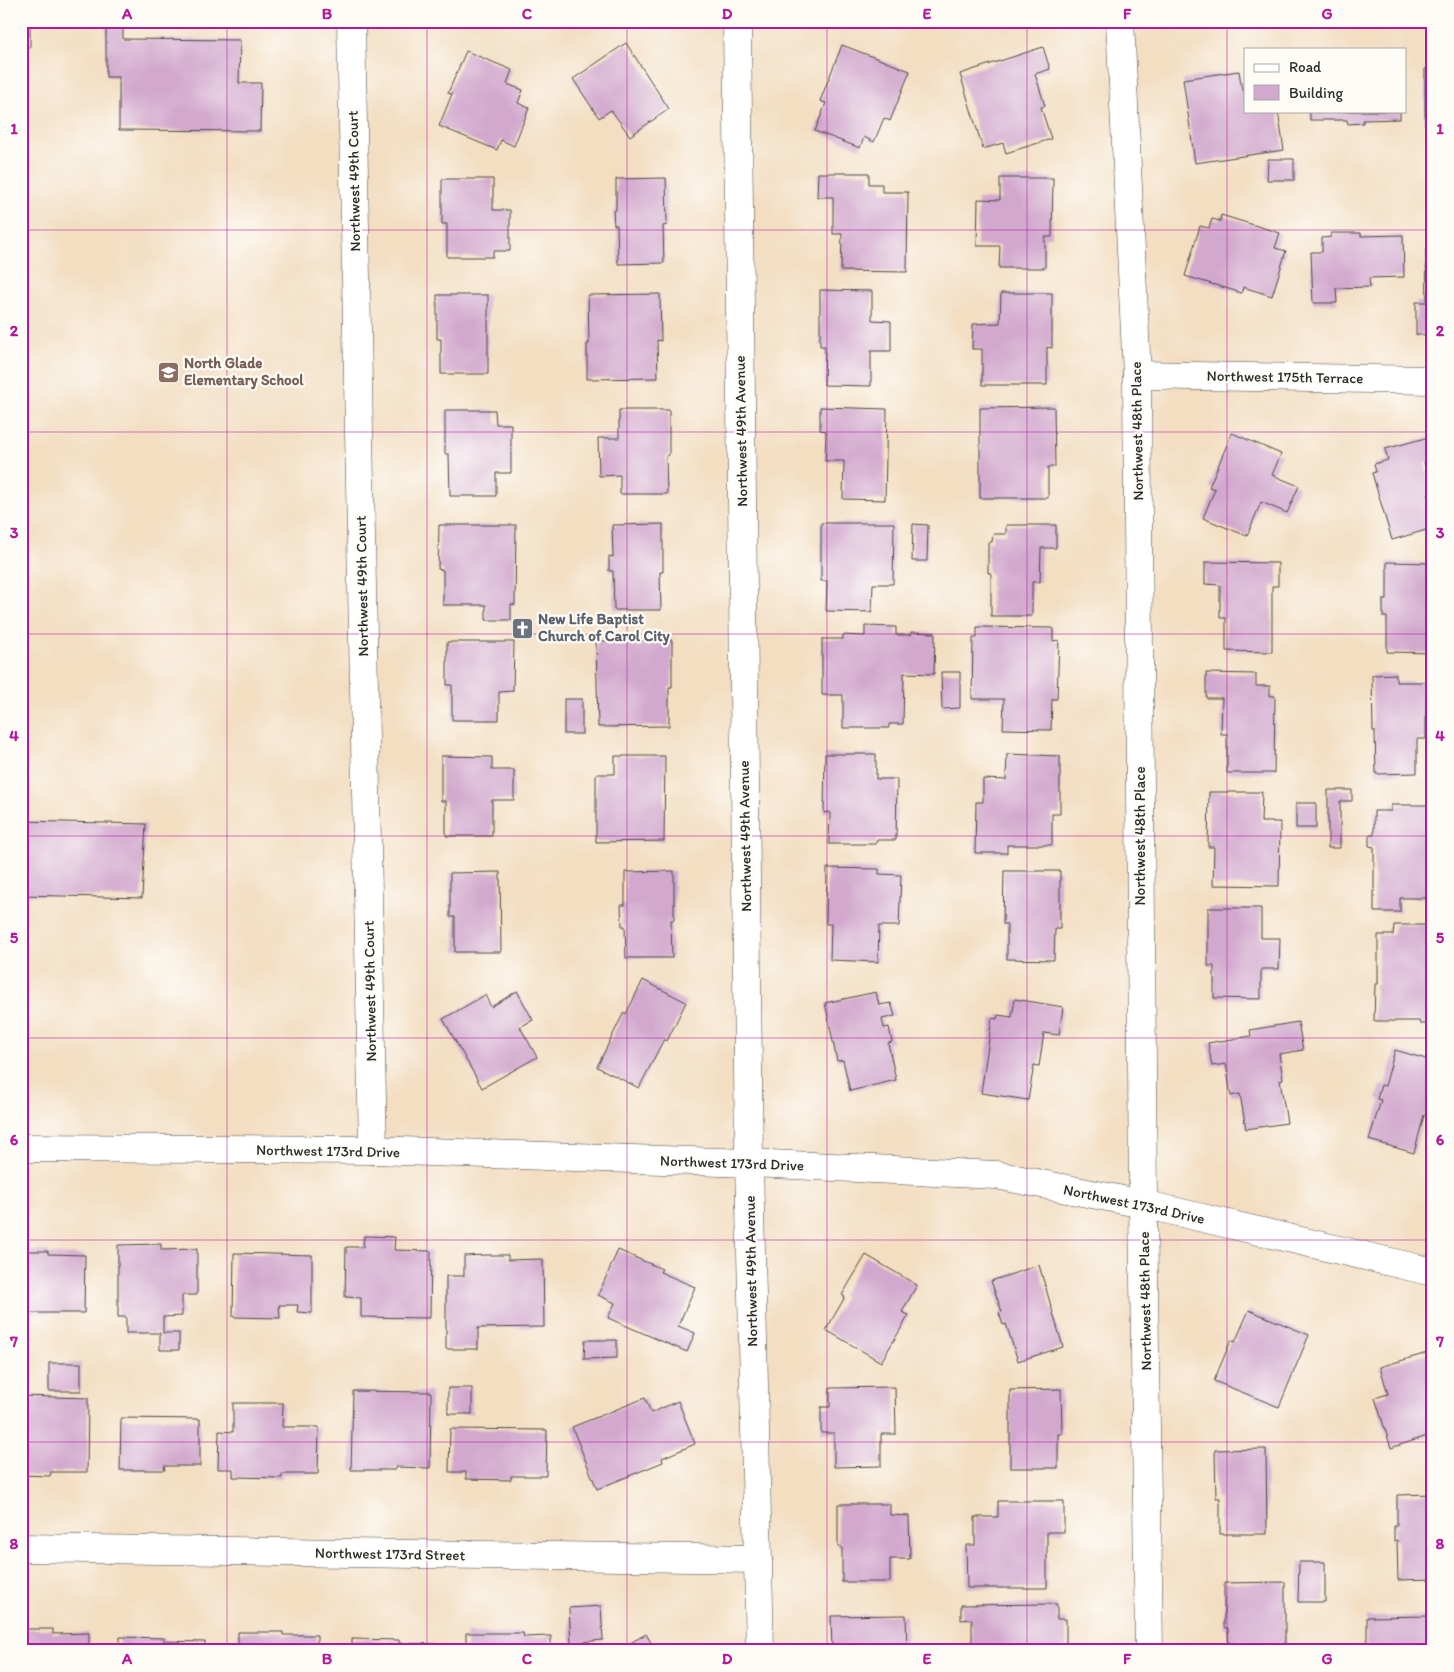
<svg xmlns="http://www.w3.org/2000/svg" width="1454" height="1672" font-family="Itim,sans-serif">
<style>
.building{fill:#d2a8ce}
.lines{fill:none;stroke-linecap:round;stroke-linejoin:round}
.street-casing{stroke:#494642;stroke-width:29}
.secondary-casing{stroke:#494642;stroke-width:29}
.street{stroke:#fff;stroke-width:28}
.secondary{stroke:#fff;stroke-width:28}
.grid{fill:none;stroke:#b5179e;stroke-width:1;stroke-opacity:0.55}
.labels{text-anchor:middle;dominant-baseline:central;stroke-width:4.5;stroke-linejoin:round;paint-order:stroke}
.street-label{font-size:15px;fill:#2b2b2b;stroke:#fdfcf7}
.education-label{font-size:15px;font-weight:bold;fill:#785e54;stroke:#fdfcf7;text-anchor:start}
.worship-label{font-size:15px;font-weight:bold;fill:#5b616d;stroke:#fdfcf7;text-anchor:start}
.neatline{fill:none;stroke:#b5179e;stroke-width:2}
.grid-label{font-size:16px;text-anchor:middle;font-weight:bold;fill:#b5179e}
</style>
<rect width="100%" height="100%" fill="#fdfcf7"/>
<filter id="ink" filterUnits="userSpaceOnUse"><feTurbulence type="fractalNoise" baseFrequency=".02" numOctaves="2"/><feDisplacementMap in="SourceGraphic" scale="10" xChannelSelector="R" yChannelSelector="G"/><feConvolveMatrix kernelMatrix="1 2 1 2 8 2 1 2 1" color-interpolation-filters="sRGB"/></filter>
<filter id="wash" filterUnits="userSpaceOnUse"><feTurbulence type="fractalNoise" baseFrequency=".0096" numOctaves="4" result="noise"/><feDisplacementMap in="SourceGraphic" scale="20" xChannelSelector="R" yChannelSelector="G"/><feGaussianBlur stdDeviation="1.12" result="paint"/><feColorMatrix in="noise" values="0 0 0 0 0 0 0 0 0 0 0 0 0 0 0 0 0 1.4 0 .05"/><feComposite in="paint" operator="in"/></filter>
<g filter="url(#wash)">
<rect width="100%" height="100%" fill="#f3dec2"/>
<g id="blocks">
<g class="building">
<rect x="21" y="21" width="9" height="26"/>
<path d="M 106,21 L 123,21 L 123,39 L 240,40 L 239,83 L 261,83 L 260,131 L 119,130 L 119,77 L 106,77 Z"/>
<path d="M 626,43 L 669,109 L 630,136 L 611,110 L 599,118 L 573,79 Z"/>
<path d="M 842,45 L 910,71 L 890,121 L 884,118 L 874,142 L 864,137 L 860,148 L 815,131 L 826,103 L 820,101 Z"/>
<path d="M 1043,47 L 1050,69 L 1035,74 L 1045,106 L 1041,107 L 1051,139 L 1006,153 L 1003,143 L 983,149 L 960,74 Z"/>
<path d="M 466,51 L 512,70 L 507,84 L 523,90 L 518,103 L 529,108 L 514,146 L 501,140 L 497,150 L 439,126 L 452,94 L 448,93 Z"/>
<path d="M 1425,69 L 1433,69 L 1433,129 L 1425,125 Z"/>
<path d="M 1239,71 L 1242,90 L 1245,90 L 1245,111 L 1278,111 L 1284,150 L 1195,163 L 1183,79 Z"/>
<path d="M 1310,111 L 1400,111 L 1400,119 L 1363,120 L 1363,123 L 1348,124 L 1347,120 L 1310,120 Z"/>
<path d="M 1268,159 L 1294,159 L 1294,180 L 1267,180 Z"/>
<path d="M 818,173 L 869,173 L 869,184 L 882,184 L 882,192 L 908,192 L 907,272 L 841,271 L 842,234 L 833,234 L 833,197 L 817,197 Z"/>
<path d="M 666,178 L 667,225 L 663,226 L 664,263 L 618,264 L 617,225 L 614,225 L 613,211 L 616,210 L 616,179 Z"/>
<path d="M 1000,178 L 1053,178 L 1052,237 L 1045,237 L 1045,268 L 999,268 L 1000,246 L 977,246 L 978,199 L 1000,200 Z"/>
<path d="M 442,179 L 493,179 L 493,210 L 510,210 L 510,251 L 493,251 L 493,257 L 447,257 L 447,224 L 442,224 Z"/>
<path d="M 1221,215 L 1280,233 L 1275,248 L 1286,251 L 1272,296 L 1243,287 L 1242,293 L 1185,276 L 1200,226 L 1209,228 L 1212,219 L 1220,221 Z"/>
<path d="M 1331,233 L 1361,233 L 1361,236 L 1403,235 L 1404,277 L 1369,278 L 1370,287 L 1336,288 L 1337,303 L 1313,303 L 1311,252 L 1322,252 L 1322,238 L 1331,237 Z"/>
<path d="M 1426,250 L 1433,250 L 1433,335 L 1416,335 L 1416,302 L 1427,302 Z"/>
<path d="M 820,290 L 872,291 L 872,320 L 891,321 L 891,351 L 871,351 L 871,386 L 824,385 L 825,346 L 820,346 Z"/>
<path d="M 1001,293 L 1052,293 L 1052,348 L 1047,347 L 1047,385 L 982,385 L 982,349 L 972,349 L 973,324 L 1000,323 Z"/>
<path d="M 660,294 L 661,341 L 657,340 L 658,378 L 587,379 L 587,344 L 589,344 L 588,295 Z"/>
<path d="M 437,295 L 488,295 L 488,374 L 441,374 L 441,339 L 437,339 Z"/>
<path d="M 820,407 L 887,409 L 885,500 L 843,499 L 844,461 L 825,461 L 826,431 L 820,430 Z"/>
<path d="M 1054,407 L 1055,467 L 1048,467 L 1048,498 L 980,498 L 980,408 Z"/>
<path d="M 445,410 L 495,410 L 496,424 L 511,424 L 511,473 L 496,473 L 496,496 L 450,496 L 449,454 L 445,454 Z"/>
<path d="M 619,410 L 669,410 L 669,455 L 666,456 L 667,494 L 620,494 L 620,475 L 599,476 L 598,438 L 619,438 Z"/>
<path d="M 1232,433 L 1281,454 L 1272,475 L 1299,486 L 1287,513 L 1261,502 L 1247,536 L 1203,518 L 1215,489 L 1209,487 Z"/>
<path d="M 1433,436 L 1433,460 L 1424,462 L 1433,493 L 1428,495 L 1433,512 L 1433,528 L 1392,540 L 1372,473 L 1376,472 L 1374,464 L 1388,460 L 1385,449 Z"/>
<path d="M 821,523 L 894,523 L 893,584 L 873,584 L 872,612 L 826,611 L 827,581 L 821,581 Z"/>
<path d="M 663,524 L 663,572 L 660,572 L 661,610 L 614,610 L 613,571 L 609,571 L 609,556 L 613,557 L 612,525 Z"/>
<path d="M 913,524 L 928,525 L 927,561 L 912,561 Z"/>
<path d="M 439,525 L 516,525 L 515,605 L 511,604 L 511,620 L 486,620 L 486,605 L 443,605 L 443,570 L 438,569 Z"/>
<path d="M 1006,525 L 1056,525 L 1056,548 L 1041,548 L 1040,582 L 1032,582 L 1032,616 L 991,616 L 991,573 L 988,573 L 988,542 L 992,542 L 993,534 L 1006,534 Z"/>
<path d="M 1205,562 L 1278,563 L 1278,586 L 1272,586 L 1272,652 L 1226,651 L 1226,618 L 1220,618 L 1220,585 L 1205,584 Z"/>
<path d="M 1387,562 L 1433,563 L 1433,653 L 1387,652 L 1387,617 L 1383,617 L 1383,600 L 1387,600 Z"/>
<path d="M 865,626 L 896,627 L 896,635 L 911,635 L 911,632 L 935,633 L 934,674 L 904,673 L 903,724 L 889,724 L 889,728 L 843,728 L 843,695 L 822,695 L 822,639 L 843,639 L 843,635 L 865,636 Z"/>
<path d="M 977,627 L 1053,628 L 1053,641 L 1059,640 L 1057,699 L 1052,699 L 1051,730 L 1003,729 L 1004,699 L 972,699 L 973,638 L 977,638 Z"/>
<path d="M 672,640 L 672,687 L 669,687 L 669,726 L 598,727 L 596,641 Z"/>
<path d="M 447,642 L 514,642 L 513,691 L 499,692 L 499,720 L 452,720 L 452,685 L 447,685 Z"/>
<path d="M 941,672 L 960,672 L 960,708 L 942,709 Z"/>
<path d="M 1206,673 L 1256,674 L 1256,686 L 1270,686 L 1270,696 L 1275,696 L 1274,773 L 1227,773 L 1227,734 L 1221,734 L 1222,698 L 1206,698 Z"/>
<path d="M 1396,674 L 1396,682 L 1433,682 L 1433,706 L 1426,706 L 1426,739 L 1417,739 L 1417,773 L 1376,774 L 1375,731 L 1373,731 L 1372,675 Z"/>
<rect x="564" y="699" width="18" height="35"/>
<path d="M 825,754 L 876,754 L 876,779 L 897,779 L 896,840 L 876,840 L 876,844 L 829,844 L 830,812 L 824,813 Z"/>
<path d="M 1007,754 L 1060,756 L 1060,814 L 1052,814 L 1052,845 L 1007,845 L 1007,853 L 975,853 L 976,802 L 983,802 L 983,779 L 1006,780 Z"/>
<path d="M 441,756 L 492,757 L 492,770 L 514,770 L 514,800 L 492,800 L 492,836 L 446,836 L 446,801 L 441,801 Z"/>
<path d="M 615,756 L 665,756 L 664,841 L 596,842 L 596,774 L 615,774 Z"/>
<path d="M 1328,790 L 1352,790 L 1352,801 L 1340,801 L 1340,848 L 1328,848 Z"/>
<path d="M 1209,792 L 1262,792 L 1261,822 L 1280,822 L 1279,886 L 1213,885 L 1214,847 L 1208,847 Z"/>
<rect x="1296" y="803" width="20" height="25"/>
<path d="M 1391,805 L 1433,805 L 1433,898 L 1400,898 L 1400,912 L 1374,912 L 1374,847 L 1369,846 L 1369,835 L 1374,835 L 1374,811 L 1391,811 Z"/>
<path d="M 21,821 L 146,824 L 142,898 L 21,895 Z"/>
<path d="M 827,868 L 879,869 L 879,874 L 901,875 L 899,926 L 879,926 L 878,962 L 830,960 L 831,924 L 826,924 Z"/>
<path d="M 674,871 L 674,920 L 671,920 L 672,958 L 626,958 L 625,926 L 622,926 L 621,905 L 625,905 L 625,872 Z"/>
<path d="M 1004,871 L 1060,871 L 1060,929 L 1055,929 L 1054,960 L 1007,959 L 1007,924 L 1003,924 Z"/>
<path d="M 500,872 L 501,952 L 455,952 L 455,917 L 450,917 L 450,873 Z"/>
<path d="M 1208,908 L 1261,908 L 1261,938 L 1280,938 L 1279,969 L 1261,969 L 1261,999 L 1214,998 L 1214,966 L 1208,966 Z"/>
<path d="M 1394,925 L 1433,925 L 1433,1024 L 1420,1024 L 1419,1021 L 1374,1021 L 1375,984 L 1378,984 L 1378,935 L 1393,935 Z"/>
<path d="M 643,980 L 686,1002 L 667,1041 L 664,1039 L 639,1088 L 597,1067 L 624,1012 L 626,1014 Z"/>
<path d="M 517,991 L 533,1020 L 520,1027 L 537,1057 L 482,1088 L 443,1019 L 485,995 L 491,1007 Z"/>
<path d="M 876,992 L 879,1005 L 891,1003 L 895,1016 L 882,1019 L 884,1028 L 889,1027 L 892,1042 L 888,1043 L 896,1080 L 850,1091 L 843,1060 L 837,1061 L 825,1003 Z"/>
<path d="M 1015,999 L 1063,1007 L 1059,1035 L 1044,1033 L 1039,1066 L 1034,1065 L 1028,1100 L 981,1093 L 992,1018 L 997,1019 L 998,1015 L 1012,1017 Z"/>
<path d="M 1298,1022 L 1303,1050 L 1279,1054 L 1283,1079 L 1280,1080 L 1287,1123 L 1246,1129 L 1240,1094 L 1231,1096 L 1226,1064 L 1212,1066 L 1208,1043 L 1251,1036 L 1250,1030 Z"/>
<path d="M 1395,1050 L 1433,1061 L 1433,1103 L 1429,1116 L 1424,1115 L 1414,1153 L 1369,1140 L 1381,1100 L 1377,1099 L 1381,1085 L 1385,1086 Z"/>
<path d="M 364,1236 L 395,1237 L 394,1250 L 431,1251 L 430,1318 L 361,1317 L 361,1298 L 345,1297 L 346,1247 L 363,1247 Z"/>
<path d="M 161,1244 L 161,1250 L 197,1249 L 197,1295 L 182,1295 L 182,1316 L 163,1317 L 163,1333 L 179,1333 L 179,1350 L 160,1350 L 160,1333 L 126,1333 L 126,1317 L 118,1317 L 118,1245 Z"/>
<path d="M 618,1250 L 662,1269 L 660,1272 L 695,1287 L 678,1326 L 695,1333 L 687,1352 L 608,1318 L 615,1303 L 598,1295 Z"/>
<path d="M 21,1251 L 48,1251 L 48,1254 L 85,1255 L 84,1313 L 21,1313 Z"/>
<path d="M 234,1253 L 312,1255 L 312,1313 L 297,1312 L 298,1305 L 279,1305 L 280,1318 L 233,1317 Z"/>
<path d="M 486,1255 L 508,1255 L 508,1260 L 543,1259 L 544,1327 L 478,1328 L 478,1349 L 446,1349 L 446,1276 L 464,1276 L 464,1256 Z"/>
<path d="M 866,1255 L 917,1285 L 902,1312 L 909,1315 L 881,1362 L 826,1330 L 845,1297 L 842,1295 Z"/>
<path d="M 1039,1265 L 1063,1347 L 1018,1361 L 1006,1324 L 1003,1325 L 999,1313 L 1002,1312 L 991,1281 Z"/>
<path d="M 1249,1310 L 1309,1335 L 1279,1407 L 1214,1381 L 1231,1340 L 1235,1342 Z"/>
<path d="M 585,1340 L 617,1340 L 617,1358 L 584,1359 Z"/>
<path d="M 1427,1353 L 1433,1368 L 1433,1434 L 1391,1448 L 1375,1398 L 1388,1394 L 1380,1367 Z"/>
<rect x="49" y="1363" width="32" height="28"/>
<path d="M 895,1387 L 896,1434 L 881,1434 L 881,1466 L 834,1467 L 834,1433 L 821,1433 L 821,1407 L 830,1407 L 830,1388 Z"/>
<rect x="448" y="1388" width="24" height="26"/>
<path d="M 1061,1389 L 1062,1434 L 1058,1434 L 1058,1468 L 1010,1468 L 1010,1390 Z"/>
<path d="M 353,1391 L 431,1392 L 430,1468 L 395,1467 L 395,1470 L 351,1470 Z"/>
<path d="M 21,1396 L 88,1398 L 87,1472 L 51,1472 L 50,1476 L 21,1475 Z"/>
<path d="M 645,1398 L 651,1413 L 678,1401 L 695,1444 L 662,1458 L 663,1462 L 597,1489 L 572,1427 Z"/>
<path d="M 233,1403 L 283,1403 L 282,1427 L 319,1427 L 318,1474 L 282,1474 L 282,1478 L 233,1477 L 233,1469 L 218,1469 L 219,1431 L 233,1432 Z"/>
<path d="M 121,1418 L 200,1419 L 200,1466 L 164,1466 L 165,1470 L 120,1470 Z"/>
<path d="M 450,1429 L 547,1430 L 546,1476 L 511,1476 L 511,1480 L 466,1479 L 466,1472 L 449,1472 Z"/>
<path d="M 1266,1449 L 1267,1534 L 1220,1534 L 1220,1498 L 1216,1498 L 1215,1450 Z"/>
<path d="M 1433,1494 L 1433,1579 L 1398,1580 L 1397,1540 L 1394,1541 L 1394,1526 L 1397,1526 L 1397,1495 Z"/>
<path d="M 998,1501 L 1064,1501 L 1064,1532 L 1047,1532 L 1047,1588 L 967,1588 L 966,1545 L 975,1545 L 975,1517 L 998,1517 Z"/>
<path d="M 838,1504 L 890,1504 L 890,1515 L 909,1516 L 910,1559 L 890,1559 L 890,1582 L 842,1582 L 842,1547 L 838,1547 Z"/>
<path d="M 1299,1562 L 1325,1562 L 1325,1602 L 1298,1602 Z"/>
<path d="M 1285,1582 L 1285,1651 L 1229,1651 L 1228,1628 L 1225,1628 L 1224,1626 L 1224,1583 Z"/>
<path d="M 1057,1604 L 1057,1619 L 1066,1619 L 1066,1648 L 1076,1648 L 1076,1651 L 972,1651 L 972,1619 L 961,1620 L 961,1605 Z"/>
<path d="M 601,1606 L 603,1640 L 571,1643 L 569,1608 Z"/>
<path d="M 906,1615 L 907,1651 L 832,1651 L 831,1616 Z"/>
<path d="M 1433,1616 L 1433,1651 L 1367,1651 L 1367,1617 Z"/>
<path d="M 21,1629 L 53,1629 L 53,1634 L 89,1633 L 89,1651 L 21,1651 Z"/>
<path d="M 238,1632 L 283,1632 L 283,1635 L 317,1635 L 317,1651 L 238,1651 Z"/>
<path d="M 466,1633 L 523,1633 L 524,1637 L 551,1636 L 551,1651 L 466,1651 Z"/>
<path d="M 646,1634 L 656,1651 L 616,1651 Z"/>
<path d="M 120,1637 L 164,1638 L 164,1641 L 205,1642 L 205,1651 L 120,1651 Z"/>
<path d="M 352,1639 L 399,1640 L 399,1643 L 435,1644 L 435,1651 L 352,1651 Z"/>
</g>
</g>
</g>
<g filter="url(#ink)">
<use href="#blocks" fill-opacity="0" stroke="#494642" stroke-width="1"/>
<g class="lines">
<defs>
<g id="street">
<path d="M 351,21 L 373,1150"/>
<path d="M 737,21 L 749,1163 L 760,1651"/>
<path d="M 1120,21 L 1137,375 L 1143,1204 L 1149,1651"/>
<path d="M 1137,375 L 1433,380"/>
<path d="M 21,1548 L 758,1559"/>
</g>
<path id="secondary" d="M 21,1148 L 373,1150 L 749,1163 L 996,1175 L 1143,1204 L 1433,1272"/>
</defs>
<use href="#street" class="street-casing"/>
<use href="#secondary" class="secondary-casing"/>
<use href="#street" class="street"/>
<use href="#secondary" class="secondary"/>
</g>
</g>
<path class="grid" d="M 227,21 L 227,1651M 427,21 L 427,1651M 627,21 L 627,1651M 827,21 L 827,1651M 1027,21 L 1027,1651M 1227,21 L 1227,1651M 21,230 L 1433,230M 21,432 L 1433,432M 21,634 L 1433,634M 21,836 L 1433,836M 21,1038 L 1433,1038M 21,1240 L 1433,1240M 21,1442 L 1433,1442"/>
<defs>
<symbol id="school-square" viewBox="-11 -11 22 22"><rect x="-9" y="-9" width="18" height="18" rx="4" fill="#8d6e63" stroke="#fdfcf7"/><path d="M0-5L7-2L0 1L-7-2ZM-4 1L0 2.5L4 1V4Q0 6-4 4Z" fill="#fff"/></symbol>
<symbol id="church-square" viewBox="-11 -11 22 22"><rect x="-9" y="-9" width="18" height="18" rx="4" fill="#6b7280" stroke="#fdfcf7"/><path d="M-1.2-6h2.4v3.5h3.3v2.4h-3.3V6h-2.4V-.1h-3.3v-2.4h3.3Z" fill="#fff"/></symbol>
</defs>
<g fill-rule="evenodd">
<use href="#school-square" x="156" y="360" width="25" height="25"/>
<use href="#church-square" x="510" y="616" width="25" height="25"/>
</g>
<g class="labels">
<g class="street-label">
<text transform="translate(354 181) rotate(-91)">Northwest 49th Court</text>
<text transform="translate(1285 377) rotate(1)">Northwest 175th Terrace</text>
<text transform="translate(741 431) rotate(-91)">Northwest 49th Avenue</text>
<text transform="translate(1137 431) rotate(-91)">Northwest 48th Place</text>
<text transform="translate(362 586) rotate(-91)">Northwest 49th Court</text>
<text transform="translate(745 836) rotate(-91)">Northwest 49th Avenue</text>
<text transform="translate(1140 836) rotate(-90)">Northwest 48th Place</text>
<text transform="translate(370 991) rotate(-91)">Northwest 49th Court</text>
<text transform="translate(328 1151) rotate(1)">Northwest 173rd Drive</text>
<text transform="translate(732 1163) rotate(2)">Northwest 173rd Drive</text>
<text transform="translate(1134 1204) rotate(12)">Northwest 173rd Drive</text>
<text transform="translate(751 1271) rotate(-91)">Northwest 49th Avenue</text>
<text transform="translate(1145 1301) rotate(-91)">Northwest 48th Place</text>
<text transform="translate(390 1554) rotate(1)">Northwest 173rd Street</text>
</g>
<g class="education-label">
<text x="184" y="363">North Glade<tspan x="184" dy="17">Elementary School</tspan></text>
</g>
<g class="worship-label">
<text x="538" y="619">New Life Baptist<tspan x="538" dy="17">Church of Carol City</tspan></text>
</g>
</g>
<rect width="1454" height="1672" fill="none" stroke="#fdfcf7" stroke-width="55"/>
<rect x="1244" y="48" width="162" height="65" fill="#fdfcf7" stroke="#a9a8a5"/>
<rect x="1254" y="64" width="25" height="8" fill="#ffffff" stroke="#a9a8a5"/>
<text x="1289" y="72" font-size="15" fill="#2b2b2b">Road</text>
<rect x="1254" y="85" width="25" height="15" fill="#d2a8ce" stroke="#a9a8a5"/>
<text x="1289" y="98" font-size="15" fill="#2b2b2b">Building</text>
<rect x="28" y="28" width="1398" height="1616" class="neatline"/>
<g class="grid-label">
<text x="127" y="19">A</text>
<text x="327" y="19">B</text>
<text x="527" y="19">C</text>
<text x="727" y="19">D</text>
<text x="927" y="19">E</text>
<text x="1127" y="19">F</text>
<text x="1327" y="19">G</text>
<text x="14" y="134">1</text>
<text x="1440" y="134">1</text>
<text x="14" y="336">2</text>
<text x="1440" y="336">2</text>
<text x="14" y="538">3</text>
<text x="1440" y="538">3</text>
<text x="14" y="741">4</text>
<text x="1440" y="741">4</text>
<text x="14" y="943">5</text>
<text x="1440" y="943">5</text>
<text x="14" y="1145">6</text>
<text x="1440" y="1145">6</text>
<text x="14" y="1347">7</text>
<text x="1440" y="1347">7</text>
<text x="14" y="1549">8</text>
<text x="1440" y="1549">8</text>
<text x="127" y="1664">A</text>
<text x="327" y="1664">B</text>
<text x="527" y="1664">C</text>
<text x="727" y="1664">D</text>
<text x="927" y="1664">E</text>
<text x="1127" y="1664">F</text>
<text x="1327" y="1664">G</text>
</g>
</svg>
